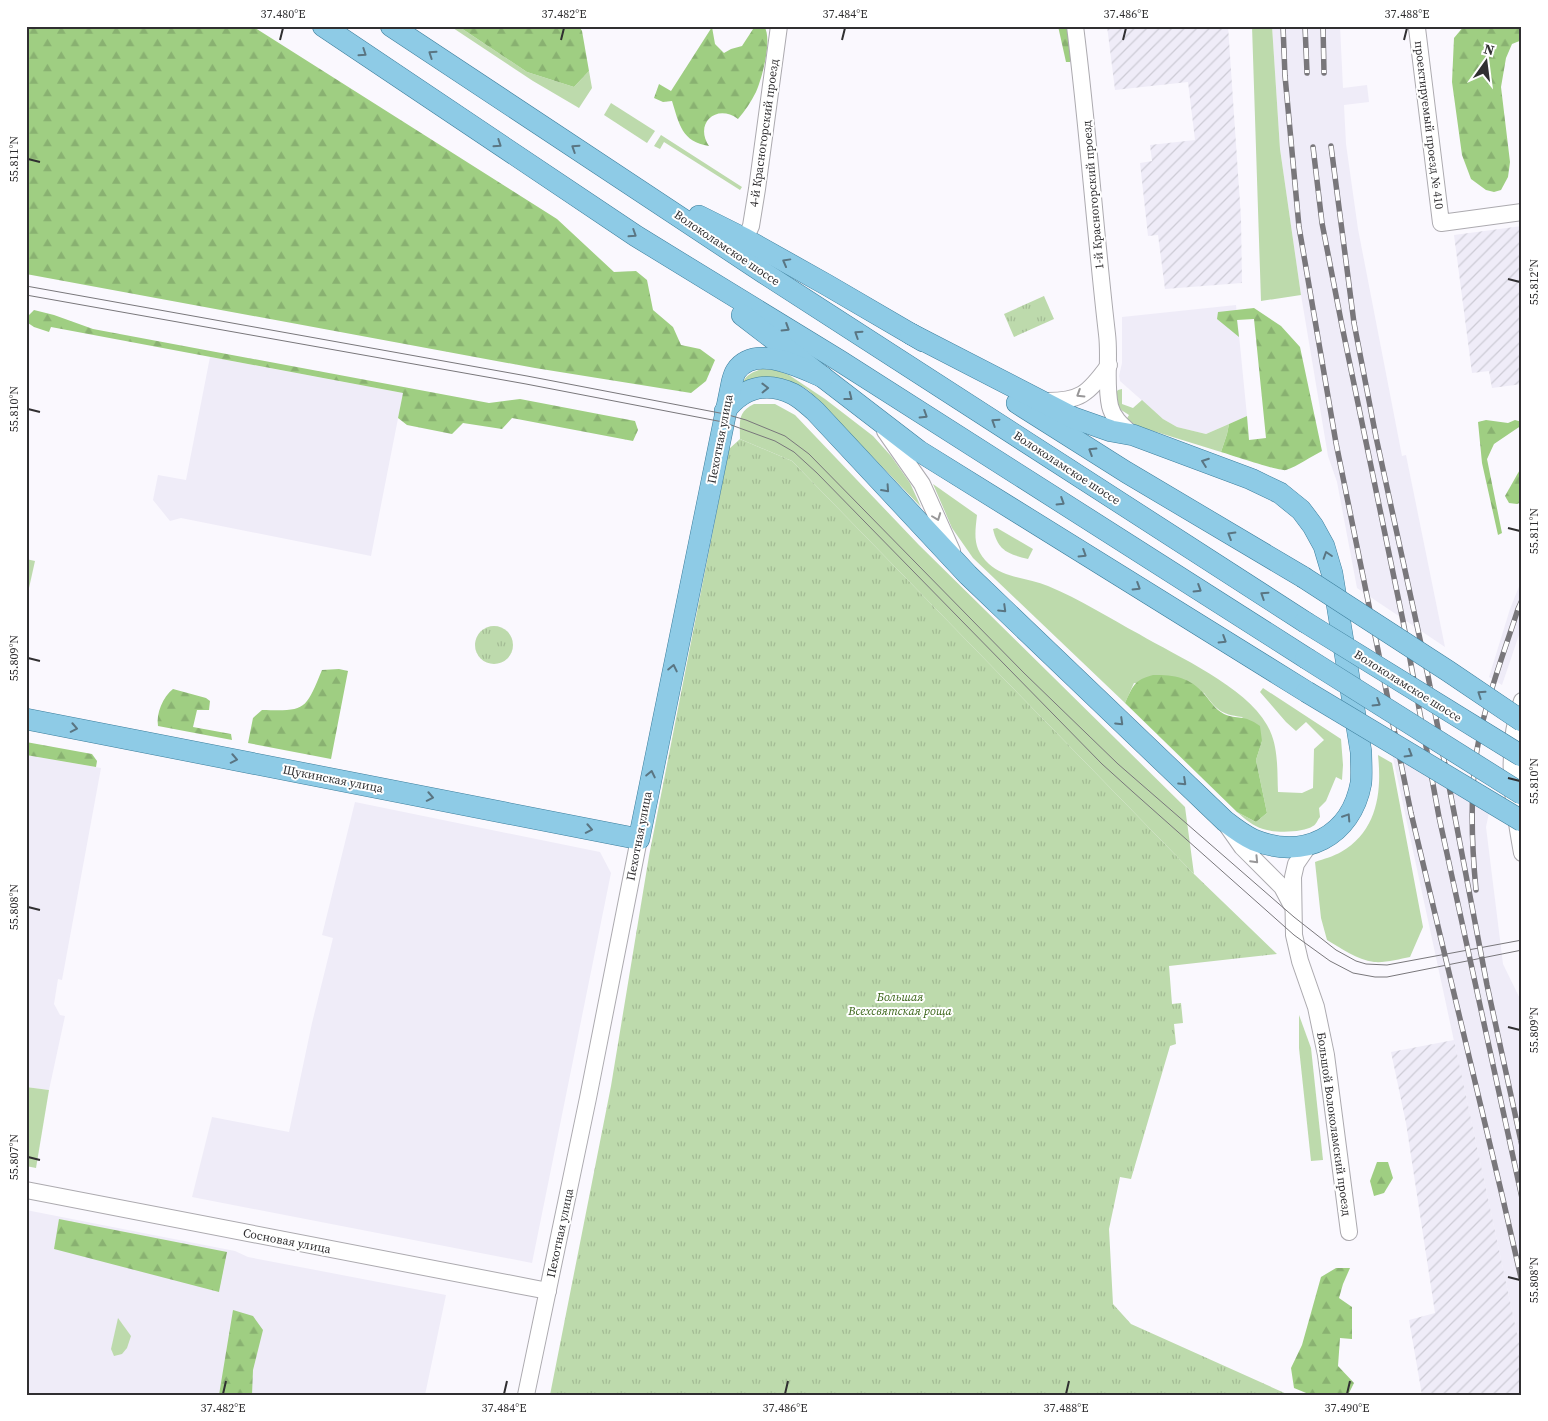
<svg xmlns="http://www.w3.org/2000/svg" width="1548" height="1421" font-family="'Source Serif 4',serif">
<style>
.built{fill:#efecf8}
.industrial{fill:url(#industrial-furrows)}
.grass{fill:#bddaac}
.forest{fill:url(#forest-firs)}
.park{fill:url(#park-tufts)}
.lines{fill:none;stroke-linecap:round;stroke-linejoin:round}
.minor-casing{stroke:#acaaaf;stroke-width:18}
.major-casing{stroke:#3c7e9c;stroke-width:22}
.minor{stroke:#fff;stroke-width:16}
.major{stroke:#8ecbe6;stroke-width:21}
.tram{stroke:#79777b;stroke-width:1}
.rail-casing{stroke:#79777b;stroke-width:5.5}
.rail{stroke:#fff;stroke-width:4;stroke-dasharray:11;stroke-linecap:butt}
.major-bridge-casing{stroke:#3c7e9c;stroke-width:22;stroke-linecap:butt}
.major-bridge{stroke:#8ecbe6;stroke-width:21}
.oneway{stroke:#5a7582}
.oneway2{stroke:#989798}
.ticks{fill:none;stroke:#302f31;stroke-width:2}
.labels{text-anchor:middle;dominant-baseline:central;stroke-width:4;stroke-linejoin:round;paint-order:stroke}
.street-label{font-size:12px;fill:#302f31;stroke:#fff}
.park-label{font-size:12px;font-style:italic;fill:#396417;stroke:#fff}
.neatline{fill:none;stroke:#302f31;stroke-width:2}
.ticks-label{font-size:12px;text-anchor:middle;fill:#302f31}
</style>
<defs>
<pattern id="industrial-furrows" width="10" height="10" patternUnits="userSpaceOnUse" patternTransform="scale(1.25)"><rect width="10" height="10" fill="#efecf8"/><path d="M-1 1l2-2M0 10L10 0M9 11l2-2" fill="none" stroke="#cdcbd5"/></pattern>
<pattern id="forest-firs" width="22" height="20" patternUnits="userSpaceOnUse" patternTransform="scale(1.25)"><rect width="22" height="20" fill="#9fce82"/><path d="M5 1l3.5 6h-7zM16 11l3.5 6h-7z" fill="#89b171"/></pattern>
<pattern id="park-tufts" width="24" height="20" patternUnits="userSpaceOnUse" patternTransform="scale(1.25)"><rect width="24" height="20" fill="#bddaac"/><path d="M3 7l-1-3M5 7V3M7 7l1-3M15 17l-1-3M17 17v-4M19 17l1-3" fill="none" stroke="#a3bb94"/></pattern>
</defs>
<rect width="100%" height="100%" fill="#faf8fe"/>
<g class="built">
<path d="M 1272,26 L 1340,26 L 1343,88 L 1367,85 L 1369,102 L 1344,105 L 1346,144 L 1358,229 L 1402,456 L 1406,455 L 1445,647 L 1357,588 L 1337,482 L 1328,456 L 1301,295 L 1280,149 Z"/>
<path d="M 1236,305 L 1247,416 L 1206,434 L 1177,427 L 1163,419 L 1120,381 L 1119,376 L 1122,363 L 1122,317 Z"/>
<path d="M 210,357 L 403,393 L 371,556 L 181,518 L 170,521 L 153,500 L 158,475 L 186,480 Z"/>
<path d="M 1522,579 L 1522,626 L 1502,685 L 1489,677 L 1510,609 Z"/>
<path d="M 1392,753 L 1490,808 L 1486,827 L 1503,964 L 1522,1003 L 1522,1357 Z"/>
<path d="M 26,755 L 101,768 L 62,980 L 58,979 L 54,1004 L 60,1015 L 65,1016 L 49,1090 L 26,1087 Z"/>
<path d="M 355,802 L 600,852 L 611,873 L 532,1263 L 192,1197 L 212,1117 L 289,1132 L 312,1023 L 333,938 L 322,935 Z"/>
<path d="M 26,1210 L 235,1251 L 248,1257 L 446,1295 L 425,1395 L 26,1395 Z"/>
</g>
<g class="industrial">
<path d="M 1107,26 L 1228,26 L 1241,218 L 1242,283 L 1165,289 L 1158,235 L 1148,236 L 1140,163 L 1152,161 L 1150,145 L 1195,140 L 1188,82 L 1115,90 Z"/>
<path d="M 1522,226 L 1522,384 L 1492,388 L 1489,371 L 1472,373 L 1454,235 Z"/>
<path d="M 1454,1040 L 1522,1357 L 1522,1395 L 1422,1395 L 1409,1320 L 1435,1313 L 1406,1123 L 1391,1052 Z"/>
</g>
<g class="grass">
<path d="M 450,26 L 458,26 L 527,72 L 574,87 L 589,71 L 592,88 L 579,108 L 533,81 Z"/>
<path d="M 1252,26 L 1272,26 L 1280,149 L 1301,295 L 1261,301 Z"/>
<path d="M 611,103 L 655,131 L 647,143 L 604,115 Z"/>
<path d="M 661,135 L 742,187 L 740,190 L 664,142 L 660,149 L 654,146 Z"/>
<path d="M 762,369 L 775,370 L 789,375 L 825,399 L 873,436 L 891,456 L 910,483 L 921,507 L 808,390 L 799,385 L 743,382 C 747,374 753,372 762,369 Z"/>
<path d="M 1122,389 L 1122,404 L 1133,408 L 1142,400 L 1163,419 L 1177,427 L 1206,434 L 1229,424 L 1227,434 L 1221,452 L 1137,426 L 1126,420 L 1129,415 C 1119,409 1116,406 1115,394 L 1118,390 Z"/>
<path d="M 754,404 L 775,404 L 795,415 L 919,545 L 1185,807 L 1194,874 L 792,461 L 740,439 C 740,422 737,412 754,404 Z"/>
<path d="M 933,484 L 977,515 C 975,534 972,548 989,564 C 1004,578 1029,578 1048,586 C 1080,599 1109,618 1139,634 C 1178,657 1245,686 1267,725 C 1279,745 1277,771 1278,792 L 1302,793 L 1313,788 L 1314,749 L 1324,740 L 1306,722 L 1296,731 L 1286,722 L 1260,692 L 1263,688 L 1341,739 L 1343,765 L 1342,780 L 1336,777 L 1326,801 L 1319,808 L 1320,817 C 1318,819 1316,825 1313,826 C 1303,833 1274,833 1263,829 C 1253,826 1245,819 1237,812 L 1256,822 L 1267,813 L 1256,760 L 1262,741 L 1242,717 C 1220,714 1217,710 1204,693 L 1134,683 L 1125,703 L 973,558 L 952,528 Z"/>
<path d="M 997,528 L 1033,549 L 1028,559 C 1008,554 998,551 993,529 Z"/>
<path d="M 1378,755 L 1392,763 L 1423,927 L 1410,957 C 1399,959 1386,963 1374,962 C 1357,960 1341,948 1327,940 L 1321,918 L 1315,862 C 1324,859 1334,856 1341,852 C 1377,831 1382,793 1378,755 Z"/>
<path d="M 1299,1015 L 1311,1048 L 1323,1160 L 1311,1161 L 1299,1048 Z"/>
<path d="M 26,1087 L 49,1090 L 36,1168 L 26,1166 Z"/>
<path d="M 118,1318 L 131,1336 L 127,1348 L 122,1354 L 114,1356 L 111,1349 Z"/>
</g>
<g class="forest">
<path d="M 26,26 L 252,26 L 557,219 L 614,272 L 636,271 L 647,280 L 653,310 L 673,327 L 681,345 L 700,349 L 715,360 L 706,381 L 691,393 L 535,368 L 26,274 Z"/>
<path d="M 458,26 L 531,26 L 534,29 L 536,26 L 579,26 L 582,31 L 589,71 L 574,87 L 527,72 Z"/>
<path d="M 755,26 L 764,26 C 773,39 762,78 756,92 C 751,102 745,111 738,119 C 716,103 694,124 709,146 C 682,142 679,124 672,101 L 663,102 L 654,98 L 659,84 L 671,91 L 712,27 L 715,44 L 724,53 L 731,49 L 742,46 Z"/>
<path d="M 1058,26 L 1067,26 L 1072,58 L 1070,62 L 1066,62 Z"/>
<path d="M 1464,26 L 1522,26 L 1522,40 L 1512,44 L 1506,58 L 1501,87 L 1510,162 L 1508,177 L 1501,190 L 1494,192 L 1486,190 L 1471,179 L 1462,155 L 1452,82 L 1454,38 Z"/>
<path d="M 1254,308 L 1281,326 L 1300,347 L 1322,451 C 1310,457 1298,466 1286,470 C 1281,472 1231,455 1221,452 L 1227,434 L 1229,424 L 1247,416 L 1249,440 L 1266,438 L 1254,319 L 1237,320 L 1239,337 L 1217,319 L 1218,312 Z"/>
<path d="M 34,310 L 54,315 L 93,329 L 489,403 L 520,399 L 635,421 L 638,430 L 633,441 L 512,418 L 502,429 L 463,423 L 452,434 L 407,425 L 398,418 L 403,393 L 51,327 L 49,332 L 34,327 L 28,323 L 28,316 Z"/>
<path d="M 1486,420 L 1508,423 L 1515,420 L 1522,422 L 1522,425 L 1494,444 L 1487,459 L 1502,533 L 1498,535 L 1482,463 L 1478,422 Z"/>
<path d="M 1522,466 L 1522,502 L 1517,504 L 1509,503 L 1505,496 Z"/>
<path d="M 339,669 L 348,671 L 331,759 L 248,743 L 253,718 L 262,710 C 306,711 305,711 322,670 Z"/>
<path d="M 1153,675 C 1175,675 1190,677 1205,695 C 1211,702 1215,709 1224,714 C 1237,720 1244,714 1260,726 L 1262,741 L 1256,760 L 1267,813 L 1256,822 L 1237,812 L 1125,703 C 1133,686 1134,680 1153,675 Z"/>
<path d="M 173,689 L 206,698 L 210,701 L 209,710 L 197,710 L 193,727 L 231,734 L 232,740 L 158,726 C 156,713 163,697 173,689 Z"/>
<path d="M 26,742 L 92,754 L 97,761 L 96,767 L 26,755 Z"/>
<path d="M 1377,1162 L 1388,1162 L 1393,1178 L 1384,1193 L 1374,1196 L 1370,1181 Z"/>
<path d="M 59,1219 L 227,1252 L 219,1292 L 54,1249 Z"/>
<path d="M 1336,1268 L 1350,1268 L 1343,1284 L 1339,1298 L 1352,1307 L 1352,1339 L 1340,1338 L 1338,1366 L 1354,1383 L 1348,1395 L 1311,1395 L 1294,1388 L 1291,1368 L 1302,1345 L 1321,1277 Z"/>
<path d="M 233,1310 L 253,1316 L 263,1330 L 253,1370 L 252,1395 L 219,1395 Z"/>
</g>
<g class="park">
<path d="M 1044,296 L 1054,319 L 1014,337 L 1004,314 Z"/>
<path d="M 740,439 L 792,461 L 1194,874 L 1277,954 L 1169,966 L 1172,1004 L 1181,1003 L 1183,1023 L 1174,1024 L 1176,1044 L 1170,1046 L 1131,1179 L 1120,1177 L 1109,1229 L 1113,1304 L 1131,1324 L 1289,1395 L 550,1395 L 611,1086 L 649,856 L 729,449 Z"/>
<path d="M 26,559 L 35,561 L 27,597 L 26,596 Z"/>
<circle cx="494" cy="645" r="19"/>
</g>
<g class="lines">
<defs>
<g id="minor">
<path d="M 1075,26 C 1088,128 1095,231 1107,334 C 1110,357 1105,383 1110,406 C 1113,419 1124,427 1133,435"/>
<path d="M 1417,28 L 1441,223 L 1522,212"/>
<path d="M 745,239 L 751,226 L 757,189 L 779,26"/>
<path d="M 1043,401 C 1080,402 1088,394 1109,365"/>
<path d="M 885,431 L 922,484 L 952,551"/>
<path d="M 1522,701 C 1504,749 1513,803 1522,853"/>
<path d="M 1228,827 L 1242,847 L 1282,887 L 1291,904"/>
<path d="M 1309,845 L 1296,864 L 1293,877 L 1294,935 L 1300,961 L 1316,1007 L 1326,1055 L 1349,1232"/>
<path d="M 26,1190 L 548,1291"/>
<path d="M 526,1395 L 588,1098 L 639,839"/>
</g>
<g id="major">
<path d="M 323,26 L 636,236 L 840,361 L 1306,658"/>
<path d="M 391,26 L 764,273 L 1305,622"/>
<path d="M 699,216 L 745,239 L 827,285 L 923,341"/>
<path d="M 742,315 L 919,451 L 1307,692"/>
<path d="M 1017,403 L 1126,472 L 1303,577"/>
<path d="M 725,411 C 743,387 766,381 793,394 C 801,398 808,405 815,411 L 968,575 L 1225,821 C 1234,828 1243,835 1254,840 C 1304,860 1351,837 1361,783 C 1362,773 1361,762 1361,752 L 1332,573 L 1324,546 L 1313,526 L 1301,510 L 1280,493 L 1251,479 L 1133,435 L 1111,431 L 1074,418 L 911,334"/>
<path d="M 26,719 L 639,839 L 732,382 C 733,378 734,374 736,371 C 755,343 801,368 823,377"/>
</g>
</defs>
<use href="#minor" class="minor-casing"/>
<use href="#major" class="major-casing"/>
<use href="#minor" class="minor"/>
<use href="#major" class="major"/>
<g class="tram">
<path d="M 26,286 L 527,376 L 725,414 L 746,420 L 785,436 L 809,454 L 1024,673 L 1118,764 L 1294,917 L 1336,950 L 1356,961 L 1366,964 L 1387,965 L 1522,940"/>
<path d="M 26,295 L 526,384 L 723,422 L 775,441 L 794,452 L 817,473 L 1102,764 L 1133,792 L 1294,935 L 1330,961 L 1353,973 L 1375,977 L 1387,977 L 1522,950"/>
</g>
<defs>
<g id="rail">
<path d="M 1283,26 L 1285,76 L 1299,227 L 1336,443 L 1411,813 L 1502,1195 L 1522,1282"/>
<path d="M 1305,26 L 1307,73"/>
<path d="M 1323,26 L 1324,73"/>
<path d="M 1331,146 L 1354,323 L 1376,437 L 1428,676 L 1487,985 L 1522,1146"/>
<path d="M 1313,147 L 1322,223 L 1342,326 L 1403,621 L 1439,817 L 1522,1198"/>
<path d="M 1476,890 C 1472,848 1470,806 1475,764 C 1481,712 1502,659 1518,609 L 1522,600"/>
</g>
</defs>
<use href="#rail" class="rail-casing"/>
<use href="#rail" class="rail"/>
<defs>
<g id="major-bridge">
<path d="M 1303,577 L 1448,671 L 1522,721"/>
<path d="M 1305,622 L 1522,756"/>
<path d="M 1306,658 L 1522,794"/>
<path d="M 1307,692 L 1522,821"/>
</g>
</defs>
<use href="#major-bridge" class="major-bridge-casing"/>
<use href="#major-bridge" class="major-bridge"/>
</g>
<defs><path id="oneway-chevron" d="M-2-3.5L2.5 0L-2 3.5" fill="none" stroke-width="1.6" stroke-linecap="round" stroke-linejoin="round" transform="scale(1.25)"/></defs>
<g class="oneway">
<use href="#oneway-chevron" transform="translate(363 53) rotate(34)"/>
<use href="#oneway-chevron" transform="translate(432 54) rotate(-146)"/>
<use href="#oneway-chevron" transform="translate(498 144) rotate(34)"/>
<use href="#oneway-chevron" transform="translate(575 148) rotate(-147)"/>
<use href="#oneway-chevron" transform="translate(633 234) rotate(33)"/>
<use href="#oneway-chevron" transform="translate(786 262) rotate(-151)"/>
<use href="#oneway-chevron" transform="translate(786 328) rotate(32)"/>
<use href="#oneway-chevron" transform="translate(858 334) rotate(-147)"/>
<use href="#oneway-chevron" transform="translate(765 388) rotate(-1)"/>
<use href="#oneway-chevron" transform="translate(849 397) rotate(38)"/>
<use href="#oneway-chevron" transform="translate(924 415) rotate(32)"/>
<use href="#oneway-chevron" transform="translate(995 422) rotate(-147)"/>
<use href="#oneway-chevron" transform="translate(1092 451) rotate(-148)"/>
<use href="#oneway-chevron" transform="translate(1205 462) rotate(-160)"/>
<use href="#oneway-chevron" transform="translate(886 489) rotate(48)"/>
<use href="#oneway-chevron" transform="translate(1061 502) rotate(32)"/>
<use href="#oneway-chevron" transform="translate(1231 535) rotate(-149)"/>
<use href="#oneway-chevron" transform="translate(1083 554) rotate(32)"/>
<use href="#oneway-chevron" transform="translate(1327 555) rotate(-108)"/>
<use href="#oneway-chevron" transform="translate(1137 587) rotate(32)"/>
<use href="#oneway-chevron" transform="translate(1198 589) rotate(32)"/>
<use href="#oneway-chevron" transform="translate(1264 595) rotate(-147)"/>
<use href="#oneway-chevron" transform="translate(1003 609) rotate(44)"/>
<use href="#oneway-chevron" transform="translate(1223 640) rotate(32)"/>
<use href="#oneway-chevron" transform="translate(673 668) rotate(-78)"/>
<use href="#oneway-chevron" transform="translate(1481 694) rotate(-146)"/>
<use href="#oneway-chevron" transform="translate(1377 703) rotate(32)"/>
<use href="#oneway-chevron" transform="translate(1120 722) rotate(44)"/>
<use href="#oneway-chevron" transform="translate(74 728) rotate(11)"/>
<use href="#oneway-chevron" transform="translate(1409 754) rotate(31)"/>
<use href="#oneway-chevron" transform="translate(234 759) rotate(11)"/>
<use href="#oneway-chevron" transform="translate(651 774) rotate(-78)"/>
<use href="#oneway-chevron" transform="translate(1183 782) rotate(43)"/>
<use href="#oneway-chevron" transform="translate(430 797) rotate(11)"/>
<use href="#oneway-chevron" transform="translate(1347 817) rotate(-57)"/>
<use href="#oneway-chevron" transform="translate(589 829) rotate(11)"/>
</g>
<g class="oneway2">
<use href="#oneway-chevron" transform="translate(1080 394) rotate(148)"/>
<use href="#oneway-chevron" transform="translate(937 517) rotate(69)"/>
<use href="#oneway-chevron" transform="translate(1255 860) rotate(46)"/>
</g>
<path class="ticks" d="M 280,40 L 283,28M 561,40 L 564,28M 842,40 L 845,28M 1123,40 L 1126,28M 1404,40 L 1407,28M 28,159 L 40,162M 1508,279 L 1520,282M 28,409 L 40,412M 1508,528 L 1520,531M 28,658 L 40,661M 1508,778 L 1520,781M 28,907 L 40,910M 1508,1027 L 1520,1030M 28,1157 L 40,1160M 1508,1277 L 1520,1280M 223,1394 L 226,1381M 504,1394 L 507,1381M 785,1394 L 788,1381M 1066,1394 L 1069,1381M 1347,1394 L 1350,1381"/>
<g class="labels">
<g class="street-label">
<text transform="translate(1429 125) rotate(83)">проектируемый проезд № 410</text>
<text transform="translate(764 133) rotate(-82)">4-й Красногорский проезд</text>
<text transform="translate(1093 195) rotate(-95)">1-й Красногорский проезд</text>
<text transform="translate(727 248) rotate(34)">Волоколамское шоссе</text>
<text transform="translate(720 439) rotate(-79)">Пехотная улица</text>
<text transform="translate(1067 468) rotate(33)">Волоколамское шоссе</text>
<text transform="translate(1408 686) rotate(32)">Волоколамское шоссе</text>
<text transform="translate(333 779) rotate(11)">Щукинская улица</text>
<text transform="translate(639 836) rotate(-79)">Пехотная улица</text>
<text transform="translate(1334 1124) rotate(82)">Большой Волоколамский проезд</text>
<text transform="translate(560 1233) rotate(-78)">Пехотная улица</text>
<text transform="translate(287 1241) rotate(11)">Сосновая улица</text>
</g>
<g class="park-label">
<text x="900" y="997">Большая<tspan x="900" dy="14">Всехсвятская роща</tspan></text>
</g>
</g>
<rect width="1548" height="1421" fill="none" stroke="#ffffff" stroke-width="55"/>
<g transform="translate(1486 62) rotate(14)" stroke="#ffffff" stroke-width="4" paint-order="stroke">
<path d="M0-4L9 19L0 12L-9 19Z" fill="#302f31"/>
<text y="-8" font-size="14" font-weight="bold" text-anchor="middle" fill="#302f31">N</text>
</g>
<rect x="28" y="28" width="1492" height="1366" class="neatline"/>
<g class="ticks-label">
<text x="283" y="18">37.480°E</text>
<text x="564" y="18">37.482°E</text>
<text x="845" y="18">37.484°E</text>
<text x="1126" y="18">37.486°E</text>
<text x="1407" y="18">37.488°E</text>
<text transform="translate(14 159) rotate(-90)" y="4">55.811°N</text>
<text transform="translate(1534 282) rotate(-90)" y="4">55.812°N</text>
<text transform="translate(14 409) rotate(-90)" y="4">55.810°N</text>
<text transform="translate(1534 531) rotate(-90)" y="4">55.811°N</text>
<text transform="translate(14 658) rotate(-90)" y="4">55.809°N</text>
<text transform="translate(1534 781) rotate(-90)" y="4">55.810°N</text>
<text transform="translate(14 907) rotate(-90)" y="4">55.808°N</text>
<text transform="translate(1534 1030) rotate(-90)" y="4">55.809°N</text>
<text transform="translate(14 1157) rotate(-90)" y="4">55.807°N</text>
<text transform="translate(1534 1280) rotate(-90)" y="4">55.808°N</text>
<text x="223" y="1412">37.482°E</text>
<text x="504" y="1412">37.484°E</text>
<text x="785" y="1412">37.486°E</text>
<text x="1066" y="1412">37.488°E</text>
<text x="1347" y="1412">37.490°E</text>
</g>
</svg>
